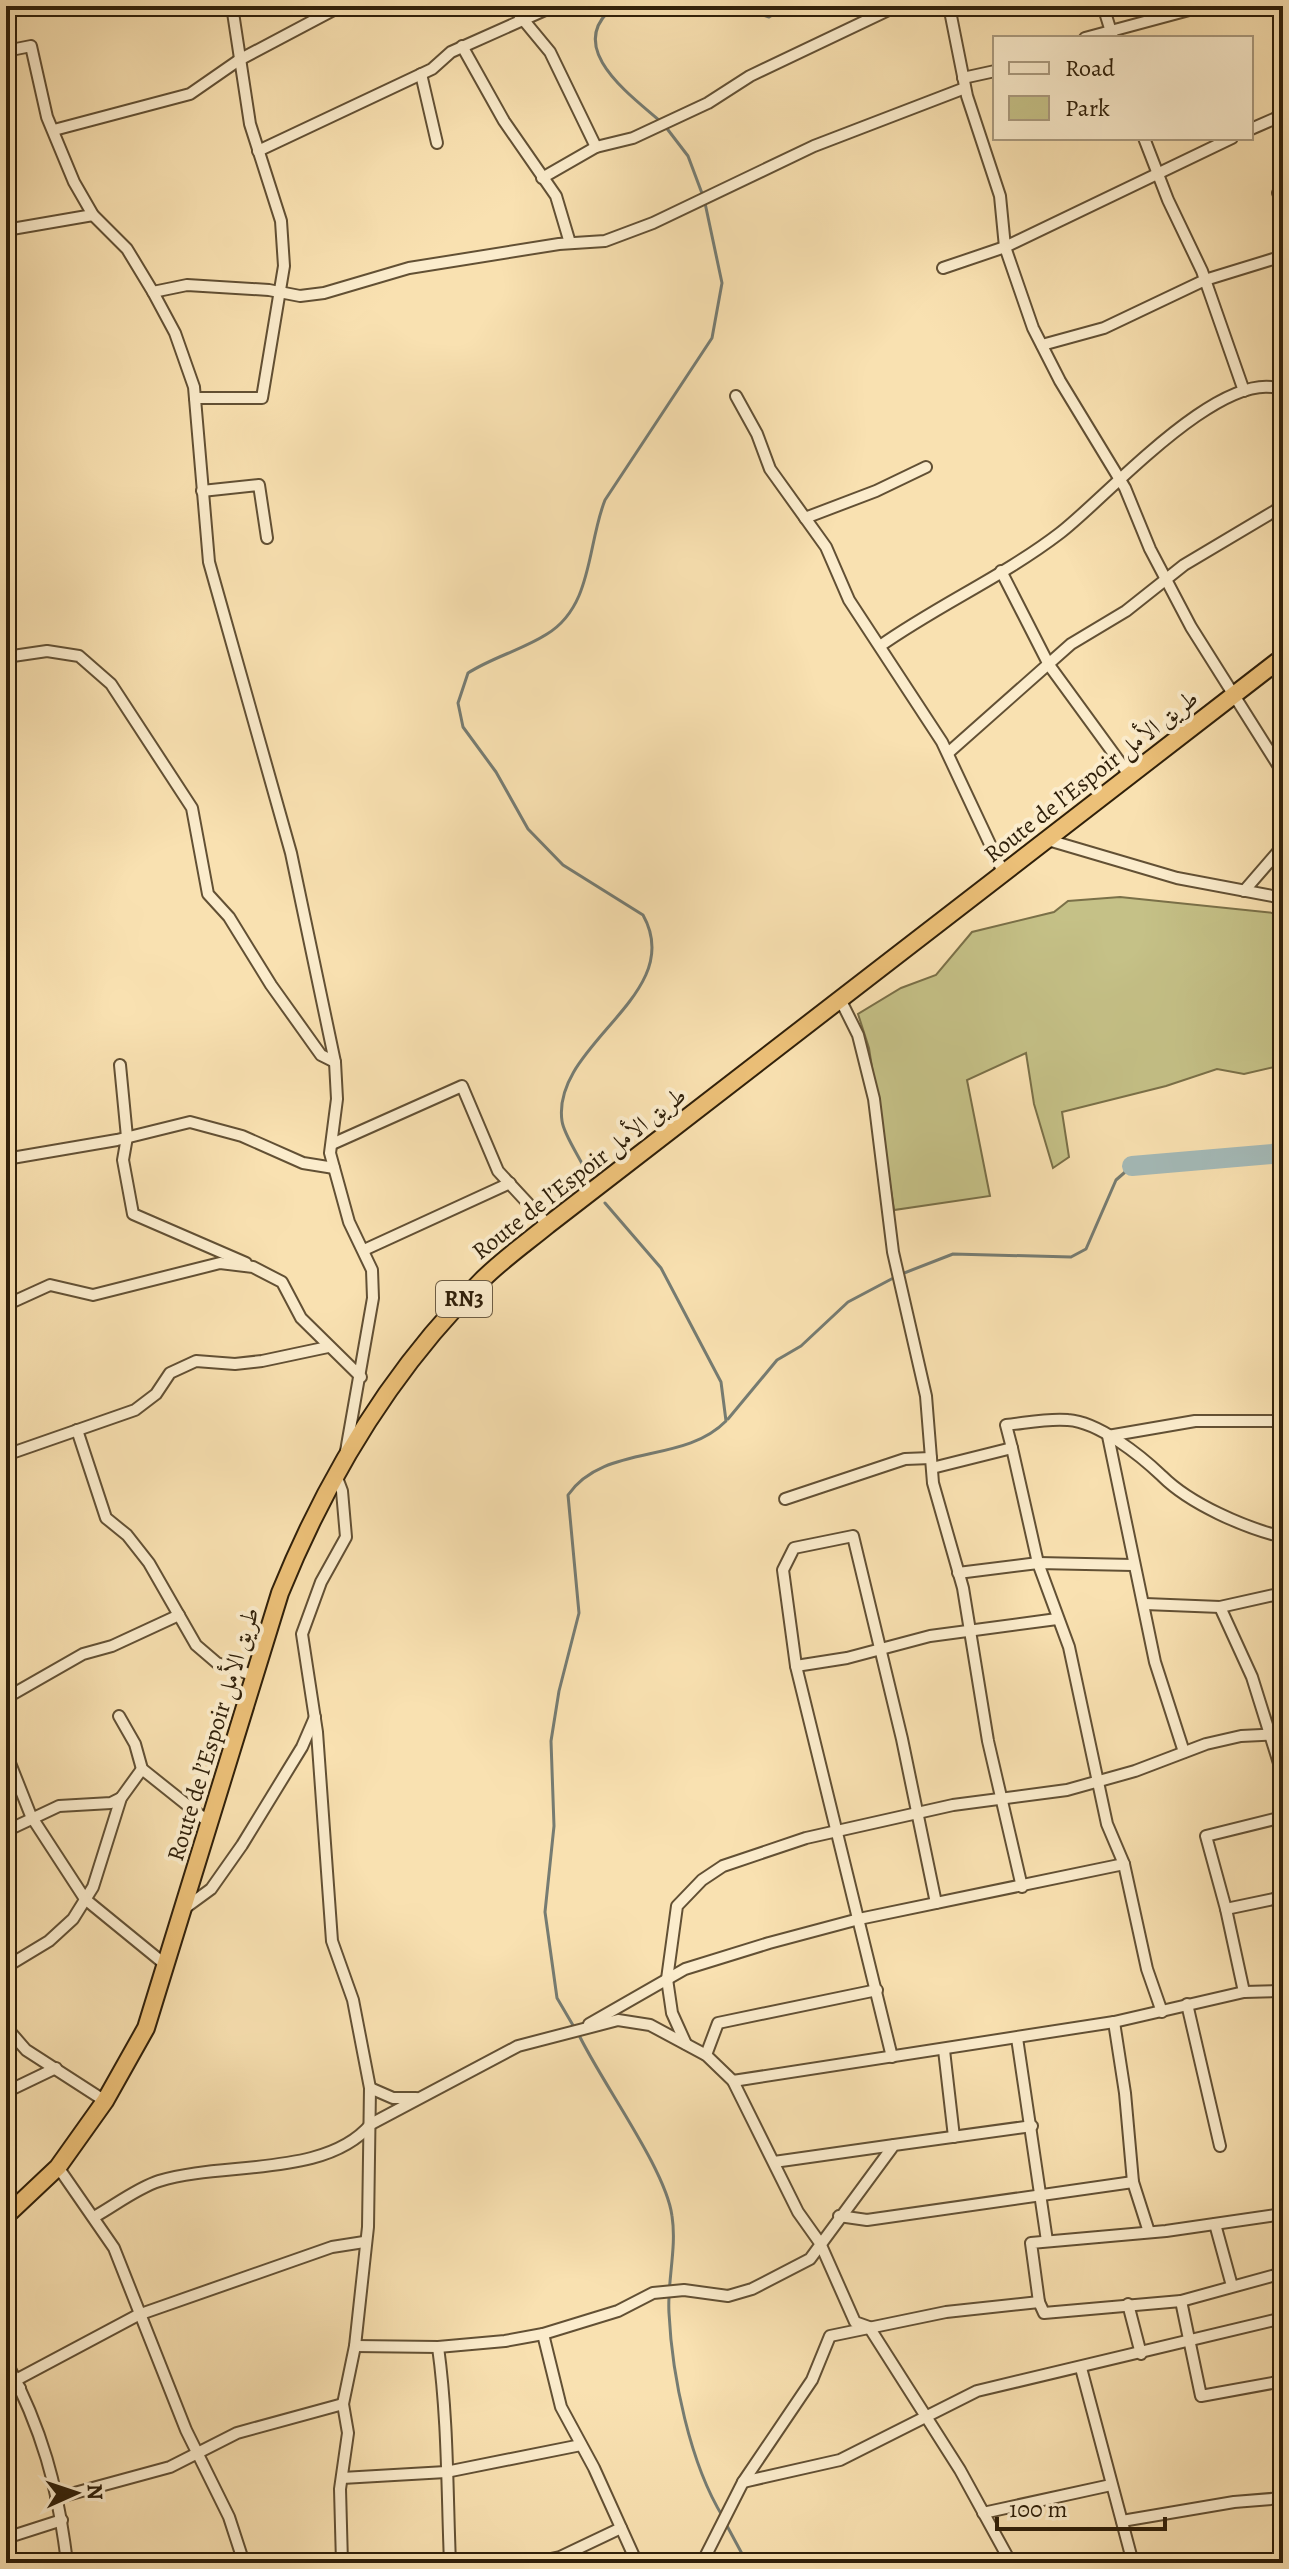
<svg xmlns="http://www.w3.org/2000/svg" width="1289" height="2569" font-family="Alegreya,Amiri,serif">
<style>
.green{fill:#c5c187;stroke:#7a7048;stroke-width:2}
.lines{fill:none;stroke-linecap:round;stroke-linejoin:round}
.stream{stroke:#767c72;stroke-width:3}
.river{stroke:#a4bab8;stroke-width:20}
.minor-casing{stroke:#625034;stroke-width:14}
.trunk-casing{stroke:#30200a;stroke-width:20}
.minor{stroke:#fbeccc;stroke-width:10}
.trunk{stroke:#ecc078;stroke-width:16}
.labels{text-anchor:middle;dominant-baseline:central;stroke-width:8;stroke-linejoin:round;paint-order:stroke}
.shield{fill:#fbeccc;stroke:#6d5d44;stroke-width:2}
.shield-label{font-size:22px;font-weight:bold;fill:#30200a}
.street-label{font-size:24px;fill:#30200a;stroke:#fbeccc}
</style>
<rect width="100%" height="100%" fill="#f9e1b1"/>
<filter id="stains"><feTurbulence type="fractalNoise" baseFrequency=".0025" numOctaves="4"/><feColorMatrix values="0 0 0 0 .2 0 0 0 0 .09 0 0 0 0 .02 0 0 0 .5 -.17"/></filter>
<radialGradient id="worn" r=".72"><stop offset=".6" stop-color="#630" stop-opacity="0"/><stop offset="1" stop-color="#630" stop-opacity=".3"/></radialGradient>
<path class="green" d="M 1120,897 L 1283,914 L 1283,1065 L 1244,1074 L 1217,1069 L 1166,1086 L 1062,1112 L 1069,1157 L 1053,1168 L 1034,1104 L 1026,1053 L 967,1080 L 990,1196 L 894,1210 L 869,1048 L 858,1014 L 901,988 L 936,975 L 972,932 L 1054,912 L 1068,901 Z"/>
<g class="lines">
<g class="stream">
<path d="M 615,6 C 562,46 629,94 660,121"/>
<path d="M 735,6 L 769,17 L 779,11 L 780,6"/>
<path d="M 665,126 L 688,156 L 703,196"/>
<path d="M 588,1176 C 582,1160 564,1136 562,1121 C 551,1044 688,995 643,915 L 563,865 L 528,829 L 496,772 L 463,727 L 458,703 L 468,673 C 493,657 522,650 547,634 C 593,606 587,545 605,500 L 712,338 L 722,283 L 705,203"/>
<path d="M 728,1419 L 777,1360 L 801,1346 L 848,1302 L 899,1275 L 953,1254 L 1071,1257 L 1086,1249 L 1116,1180 L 1132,1166"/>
<path d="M 574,2027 L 557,1998 L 545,1912 L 554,1826 L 551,1741 L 559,1691 L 579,1613 L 568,1495 C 604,1443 683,1465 726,1421 L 721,1382 L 661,1268 L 605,1203"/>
<path d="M 578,2033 C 601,2082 666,2169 672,2216 C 677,2248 667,2282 669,2313 C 672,2376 690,2464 723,2517"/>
<path d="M 726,2524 L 747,2563"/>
</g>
<path class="river" d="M 1132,1166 L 1283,1153"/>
<defs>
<g id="minor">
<path d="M 512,6 L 550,52 L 596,147"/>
<path d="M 949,6 L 967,96 L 1000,196 L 1005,247 L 1033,328 L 1060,381 L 1125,488 L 1150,549 L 1191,627 L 1283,773"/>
<path d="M 1103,6 L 1113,38"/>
<path d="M 1085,38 L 1204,6"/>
<path d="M 462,46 L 504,121 L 556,196 L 570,243"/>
<path d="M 6,51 L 31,46 L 47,117 L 74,182 L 93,215 L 127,249 L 153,292 L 175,333 L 194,387 L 209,562 L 291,853 L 335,1062 L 337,1099 L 330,1153 L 349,1222 L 372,1270 L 373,1298 L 346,1451"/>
<path d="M 421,74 L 437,143"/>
<path d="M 963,78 L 995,71"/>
<path d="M 1251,129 L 1283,115"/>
<path d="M 54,130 L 190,94 L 239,60 L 341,6"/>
<path d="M 1144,138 L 1168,200 L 1202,271 L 1244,391"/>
<path d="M 258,151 L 432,69 L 451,52 L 554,6"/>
<path d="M 542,178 L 596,147 L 633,138 L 708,103 L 750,76 L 897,6"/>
<path d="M 1283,190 L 1278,193 L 1283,201"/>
<path d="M 6,230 L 93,215"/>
<path d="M 943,268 L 1005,247 L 1232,138"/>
<path d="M 153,292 L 187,285 L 269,290 L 300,296 L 324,293 L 409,268 L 559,244 L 605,241 L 653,223 L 814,146 L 965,88"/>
<path d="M 1042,345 L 1104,328 L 1205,280 L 1283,256"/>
<path d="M 736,396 L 757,434 L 770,469 L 826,547 L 849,600 L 942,742 L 1004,874"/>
<path d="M 195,398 L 262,398 L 284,266 L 281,221 L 250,124 L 232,6"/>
<path d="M 202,491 L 259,485 L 267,538"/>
<path d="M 805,518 L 876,491 L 926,467"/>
<path d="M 1001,571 L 1049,665 L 1130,776"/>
<path d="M 880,646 C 938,605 1004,576 1060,533 C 1106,498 1223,364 1283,390"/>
<path d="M 6,657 L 47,651 L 79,656 L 111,684 L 192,808 L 208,894 L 229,917 L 271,985 L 321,1055 L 335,1062"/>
<path d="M 948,753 L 1071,644 L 1126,611 L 1184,565 L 1283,506"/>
<path d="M 1048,840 L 1177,878 L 1283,898"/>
<path d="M 1244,891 L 1283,846"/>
<path d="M 840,999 L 858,1035 L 874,1099 L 893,1252 L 926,1396 L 933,1483 L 963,1588 L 988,1741 L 1022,1887"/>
<path d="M 120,1065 L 127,1137 L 123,1160 L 133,1214 L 246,1263"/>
<path d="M 332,1144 L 462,1086 L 498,1171 L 548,1225"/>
<path d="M 6,1159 L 117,1140 L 190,1122 L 242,1136 L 303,1163 L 334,1168"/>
<path d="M 364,1250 L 510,1183"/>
<path d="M 6,1305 L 50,1285 L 93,1295 L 220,1263 L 253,1267 L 282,1282 L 301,1318 L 361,1377"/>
<path d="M 77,1430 L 106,1518 L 127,1535 L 149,1563 L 196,1645 L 217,1663 L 255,1676"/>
<path d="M 1012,1448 L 1038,1563 L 1069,1647 L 1107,1824 L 1124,1864 L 1147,1969 L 1162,2012"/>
<path d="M 6,1455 L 135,1410 L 156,1394 L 170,1373 L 196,1361 L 235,1364 L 262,1361 L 328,1347"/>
<path d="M 932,1468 L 1012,1448 L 1006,1425 C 1026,1423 1048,1418 1068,1420 C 1099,1422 1141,1456 1162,1476 C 1190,1504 1245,1528 1283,1537"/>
<path d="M 336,1475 L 342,1491 L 346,1537 L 321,1582 L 302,1634 L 317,1732 L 332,1941 L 353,2000 L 370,2088 L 368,2227 L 355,2346 L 343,2404 L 348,2433 L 340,2489 L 342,2563"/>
<path d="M 785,1499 L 905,1459 L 931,1458"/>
<path d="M 958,1573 L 1038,1563 L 1133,1565"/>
<path d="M 1145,1604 L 1220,1607 L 1283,1593"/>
<path d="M 1220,1607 L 1252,1677 L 1283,1776"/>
<path d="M 796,1666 L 847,1658 L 930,1636 L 1057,1619"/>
<path d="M 6,1698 L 83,1654 L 112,1646 L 179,1615"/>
<path d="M 119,1716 L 135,1744 L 142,1769 L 211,1824"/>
<path d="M 1184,1752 L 1155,1662 L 1108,1436 L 1195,1421 L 1283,1421"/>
<path d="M 6,1753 L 31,1816 L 85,1899 L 167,1966"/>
<path d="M 6,1831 L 59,1806 L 111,1803 L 121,1798"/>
<path d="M 185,1908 L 211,1889 L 242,1845 L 302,1747 L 315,1717"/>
<path d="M 1226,1909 L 1283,1897"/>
<path d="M 6,1967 L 49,1941 L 73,1919 L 93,1887 L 121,1798 L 142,1769"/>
<path d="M 1244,1992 L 1226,1909 L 1206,1836 L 1283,1817"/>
<path d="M 1187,2004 L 1220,2146"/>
<path d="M 1114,2022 L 1125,2093 L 1133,2182 L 1149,2232"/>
<path d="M 589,2024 L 685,1969 L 769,1943 L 859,1919 L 1124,1864"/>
<path d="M 6,2027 L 26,2050 L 105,2101"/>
<path d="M 1017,2038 L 1047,2241"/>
<path d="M 686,2044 L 672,2013 L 667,1979 L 677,1906 L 702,1880 L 723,1866 L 806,1838 L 953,1805 L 1067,1790 L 1135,1771 L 1206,1744 L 1241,1736 L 1283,1734"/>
<path d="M 944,2050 L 954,2137"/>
<path d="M 706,2055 L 718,2023 L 877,1990"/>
<path d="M 892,2057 L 796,1666 L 783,1570 L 794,1548 L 853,1536 L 902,1739 L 936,1903"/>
<path d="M 733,2081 L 1114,2022 L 1244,1992 L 1283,1991"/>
<path d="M 370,2088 L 393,2098 L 416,2098"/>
<path d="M 6,2092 L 56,2068"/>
<path d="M 774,2162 L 894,2145"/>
<path d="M 58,2167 L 114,2248 L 186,2430 L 229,2517 L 244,2563"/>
<path d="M 1283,2214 L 1166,2231 L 1031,2243 L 1039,2302 L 1044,2313 L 1181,2301 L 1283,2273"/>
<path d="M 839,2216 L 867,2220 L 1133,2182"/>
<path d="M 94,2217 C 114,2206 137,2188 159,2181 C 223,2161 326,2178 371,2124 L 518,2046 L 618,2020 L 650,2025 L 706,2055 L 733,2081 L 798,2212 L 820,2243 L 855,2322 L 869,2327 L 960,2470 L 1011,2563"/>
<path d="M 1215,2224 L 1232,2286"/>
<path d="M 1181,2301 L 1201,2396 L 1283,2381"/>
<path d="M 1128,2304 L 1141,2354"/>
<path d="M 543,2334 L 561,2407 L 594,2468 L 637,2563"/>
<path d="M 355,2346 L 438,2347 L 505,2341 L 543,2334 L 618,2311 L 653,2293 L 684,2290 L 728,2296 L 752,2289 L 810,2259 L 894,2145 L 1032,2126"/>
<path d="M 438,2347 C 448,2419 447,2491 450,2563"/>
<path d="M 6,2361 C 42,2429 58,2486 67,2563"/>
<path d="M 1081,2368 L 1133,2563"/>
<path d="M 16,2380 L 138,2315 L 332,2247 L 364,2242"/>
<path d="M 6,2393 L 20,2388"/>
<path d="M 342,2478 L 446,2472 L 581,2445"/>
<path d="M 743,2482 L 840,2460 L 977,2391 L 1283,2318"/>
<path d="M 56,2498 L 170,2467 L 237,2433 L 343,2404"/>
<path d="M 983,2513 L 1111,2485"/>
<path d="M 1122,2521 L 1234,2502 L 1283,2498"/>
<path d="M 6,2538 L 62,2520"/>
<path d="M 532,2563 L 560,2557 L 621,2528"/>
<path d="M 702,2563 L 743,2482 L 812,2380 L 830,2336 L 946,2312 L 1039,2302"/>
</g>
<path id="trunk" d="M 6,2216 L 58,2167 L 105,2101 L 146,2028 L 280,1593 C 327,1477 393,1368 482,1280 C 502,1260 526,1243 548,1225 L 1283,657"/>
</defs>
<use href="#minor" class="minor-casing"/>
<use href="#trunk" class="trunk-casing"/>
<use href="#minor" class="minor"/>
<use href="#trunk" class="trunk"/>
</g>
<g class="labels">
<rect class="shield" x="436" y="1281" width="56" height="36" rx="6"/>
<g class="shield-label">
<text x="464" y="1299">RN3</text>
</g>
<g class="street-label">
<text transform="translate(1091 776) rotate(-38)">Route de l’Espoir طريق الأمل</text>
<text transform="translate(579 1173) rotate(-38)">Route de l’Espoir طريق الأمل</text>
<text transform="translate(213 1734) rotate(-73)">Route de l’Espoir طريق الأمل</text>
</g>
</g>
<rect width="1289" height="2569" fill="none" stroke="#f9e1b1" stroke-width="32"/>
<rect x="8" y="8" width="1273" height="2553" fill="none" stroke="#30200a" stroke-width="4"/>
<rect x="16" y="16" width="1257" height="2537" fill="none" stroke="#30200a" stroke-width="2"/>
<rect x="993" y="36" width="260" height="104" fill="#fbeccc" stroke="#aa9a7e" stroke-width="2"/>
<rect x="1009" y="62" width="40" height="12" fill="#fbeccc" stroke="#aa9a7e" stroke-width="2"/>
<text x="1065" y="76" font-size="24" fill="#30200a">Road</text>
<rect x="1009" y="96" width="40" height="24" fill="#c5c187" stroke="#aa9a7e" stroke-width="2"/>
<text x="1065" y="116" font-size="24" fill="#30200a">Park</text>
<g transform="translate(76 2493) rotate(87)" stroke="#fbeccc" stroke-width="6" paint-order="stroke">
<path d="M0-6L14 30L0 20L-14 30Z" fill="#30200a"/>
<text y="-12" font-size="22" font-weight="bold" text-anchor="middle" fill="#30200a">N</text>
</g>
<path d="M997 2517v12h168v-12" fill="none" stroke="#30200a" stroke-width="4"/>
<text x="1009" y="2517" font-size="24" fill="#30200a" stroke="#fbeccc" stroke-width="6" paint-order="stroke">100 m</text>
<rect width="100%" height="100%" filter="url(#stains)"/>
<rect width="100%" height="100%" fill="url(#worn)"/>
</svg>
